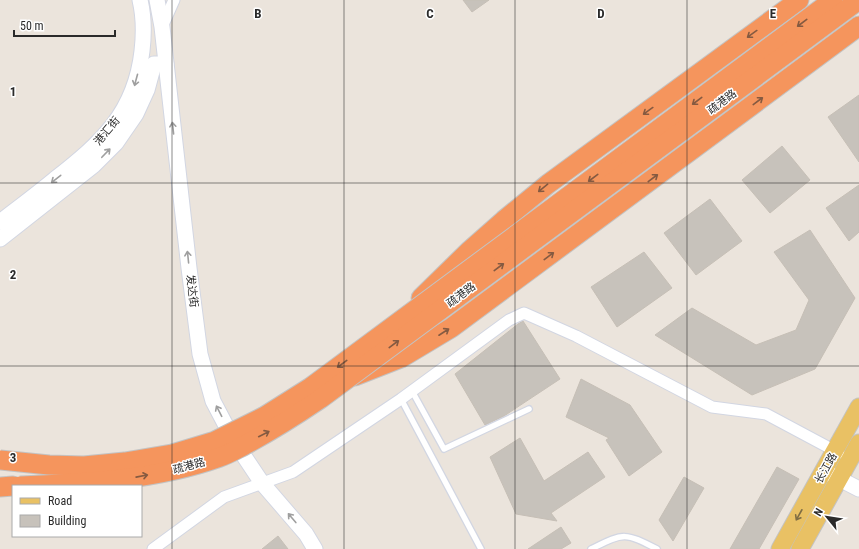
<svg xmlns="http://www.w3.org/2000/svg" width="859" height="549" font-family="'Roboto Condensed','Noto Sans SC',sans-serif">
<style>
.building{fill:#c7c2bb;stroke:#c6bfb6}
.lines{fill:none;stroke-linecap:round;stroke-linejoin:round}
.lane-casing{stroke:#d2d6e2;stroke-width:8}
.street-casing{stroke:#d2d6e2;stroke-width:13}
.secondary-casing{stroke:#d2d6e2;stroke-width:17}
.primary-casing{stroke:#c3c3c3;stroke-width:19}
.highway-casing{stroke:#c3c3c3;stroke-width:21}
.lane{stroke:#fff;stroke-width:5.5}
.street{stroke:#fff;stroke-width:11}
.secondary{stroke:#fff;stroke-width:15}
.primary{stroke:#e9c164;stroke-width:17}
.highway{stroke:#f5955d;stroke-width:19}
.highway-bridge-casing{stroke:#c3c3c3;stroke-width:21;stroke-linecap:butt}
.highway-bridge{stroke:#f5955d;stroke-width:19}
.oneway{stroke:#855a41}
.oneway2{stroke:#9f9f9f}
.oneway3{stroke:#806e44}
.grid{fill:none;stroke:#2a2a2a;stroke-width:1;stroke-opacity:0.55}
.labels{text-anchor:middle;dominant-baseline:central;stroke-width:3;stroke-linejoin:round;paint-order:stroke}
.street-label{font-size:11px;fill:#2a2a2a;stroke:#fff}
.grid-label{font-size:13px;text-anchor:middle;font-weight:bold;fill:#2a2a2a;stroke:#fff;stroke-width:3;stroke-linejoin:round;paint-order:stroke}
</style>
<rect width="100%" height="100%" fill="#ebe4dc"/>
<g class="building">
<path d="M 463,0 L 489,0 L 472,12 Z"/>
<path d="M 859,95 L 859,162 L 828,117 Z"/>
<path d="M 782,146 L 810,180 L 770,213 L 742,180 Z"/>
<path d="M 859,185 L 859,232 L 849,241 L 826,208 Z"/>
<path d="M 710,199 L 742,241 L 696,275 L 664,233 Z"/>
<path d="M 810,230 L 855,298 L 815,369 L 752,395 L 655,335 L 692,308 L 756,345 L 796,330 L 809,300 L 774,252 Z"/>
<path d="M 644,252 L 672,288 L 617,327 L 591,287 Z"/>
<path d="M 523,321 L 560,379 L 504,416 L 485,425 L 455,374 L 518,324 Z"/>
<path d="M 581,379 L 630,405 L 662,452 L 629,476 L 606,440 L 609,438 L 566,417 Z"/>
<path d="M 520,438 L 544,481 L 588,452 L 605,477 L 551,513 L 557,521 L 516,514 L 490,457 Z"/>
<path d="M 777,467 L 799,479 L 759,549 L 730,549 Z"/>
<path d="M 684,477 L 704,488 L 673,541 L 659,520 Z"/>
<path d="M 561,527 L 571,543 L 561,549 L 528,549 Z"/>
<path d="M 278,536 L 288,549 L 262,549 Z"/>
</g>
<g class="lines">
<defs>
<g id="lane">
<path d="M 412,391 L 444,449 L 529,409"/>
<path d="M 401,399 L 481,549"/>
<path d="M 591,549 C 624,533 624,532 657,549"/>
</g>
<g id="street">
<path d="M 162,27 L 174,0"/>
<path d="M 153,549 L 224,497 L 293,472 L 401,399 L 509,320 L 524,313 L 576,336 L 712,407 L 766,414 L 839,453"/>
</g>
<g id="secondary">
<path d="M 157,0 L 162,27 L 189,268 L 200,354 L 213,401 L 234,441 L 262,483 L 306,534 L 315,549"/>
<path d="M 0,222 C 18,208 37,194 55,179 C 101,143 135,113 142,51 C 144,34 144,17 140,0"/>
<path d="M 0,239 L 94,165 L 116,143 L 136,114 L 147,90 L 154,64 L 166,64"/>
<path d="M 828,473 L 859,489"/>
</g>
<g id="primary">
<path d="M 780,549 L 859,407"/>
<path d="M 800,549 L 859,443"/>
</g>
<g id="highway">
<path d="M 421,298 L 470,250 L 504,220 L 548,184 L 799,0"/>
<path d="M 355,376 L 401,358 L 451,328 L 859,26"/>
<path d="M 0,487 L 13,486"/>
</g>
</defs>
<use href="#lane" class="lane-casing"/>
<use href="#street" class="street-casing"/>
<use href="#secondary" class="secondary-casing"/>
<use href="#primary" class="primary-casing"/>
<use href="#highway" class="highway-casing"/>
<use href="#lane" class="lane"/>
<use href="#street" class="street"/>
<use href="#secondary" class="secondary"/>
<use href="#primary" class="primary"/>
<use href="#highway" class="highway"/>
<defs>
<g id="highway-bridge">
<path d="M 0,460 L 49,465 L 84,466 L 125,462 L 172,454 L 215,441 L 265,416 L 311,387 L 833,0"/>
<path d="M 20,486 C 87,483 156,480 220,457 C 229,454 237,449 245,445 C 271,431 295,416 320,399 L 859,0"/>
</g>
</defs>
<use href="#highway-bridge" class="highway-bridge-casing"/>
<use href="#highway-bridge" class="highway-bridge"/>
</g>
<defs><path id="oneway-shaft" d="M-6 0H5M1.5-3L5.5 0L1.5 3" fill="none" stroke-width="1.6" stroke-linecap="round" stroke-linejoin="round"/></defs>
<g class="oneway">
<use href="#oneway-shaft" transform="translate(802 23) rotate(143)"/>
<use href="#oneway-shaft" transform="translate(752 34) rotate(144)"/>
<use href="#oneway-shaft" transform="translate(697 101) rotate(143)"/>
<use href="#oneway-shaft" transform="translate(758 101) rotate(-37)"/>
<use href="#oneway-shaft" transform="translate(648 111) rotate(144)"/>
<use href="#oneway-shaft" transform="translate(593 178) rotate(143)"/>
<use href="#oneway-shaft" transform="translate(653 178) rotate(-37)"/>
<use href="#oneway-shaft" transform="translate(543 188) rotate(141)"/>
<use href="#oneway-shaft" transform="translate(549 256) rotate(-37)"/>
<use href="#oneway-shaft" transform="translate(499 267) rotate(-37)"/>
<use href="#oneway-shaft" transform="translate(444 332) rotate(-33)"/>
<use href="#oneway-shaft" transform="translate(394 344) rotate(-37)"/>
<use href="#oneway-shaft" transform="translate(342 364) rotate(143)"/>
<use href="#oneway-shaft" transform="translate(264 434) rotate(-27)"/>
<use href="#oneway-shaft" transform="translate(142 476) rotate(-11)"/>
</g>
<g class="oneway2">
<use href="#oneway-shaft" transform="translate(136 80) rotate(105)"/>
<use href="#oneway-shaft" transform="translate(173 128) rotate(-96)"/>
<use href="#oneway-shaft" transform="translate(106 153) rotate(-46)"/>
<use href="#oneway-shaft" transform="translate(56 179) rotate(142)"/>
<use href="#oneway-shaft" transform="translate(188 257) rotate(-96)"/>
<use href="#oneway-shaft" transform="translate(219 411) rotate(-117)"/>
<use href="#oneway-shaft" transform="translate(292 518) rotate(-130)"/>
</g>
<use class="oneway3" href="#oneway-shaft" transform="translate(799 515) rotate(119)"/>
<path class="grid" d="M 172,0 L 172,549M 344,0 L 344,549M 515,0 L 515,549M 687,0 L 687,549M 0,183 L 859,183M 0,366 L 859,366"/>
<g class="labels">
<g class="street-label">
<text transform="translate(722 102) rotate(-37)">疏港路</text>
<text transform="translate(107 131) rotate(-50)">港汇街</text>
<text transform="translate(192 291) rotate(83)">发达街</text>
<text transform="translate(461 295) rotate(-37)">疏港路</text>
<text transform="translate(189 466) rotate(-15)">疏港路</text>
<text transform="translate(826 468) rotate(-61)">长江路</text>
</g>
</g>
<g class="grid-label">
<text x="258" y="18">B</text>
<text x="430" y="18">C</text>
<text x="601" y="18">D</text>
<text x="773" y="18">E</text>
<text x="13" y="96">1</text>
<text x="13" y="279">2</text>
<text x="13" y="462">3</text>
</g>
<rect x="12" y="485" width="130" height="52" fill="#ffffff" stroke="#aaaaaa"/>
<rect x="20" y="498" width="20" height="6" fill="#e9c164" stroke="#aaaaaa"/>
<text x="48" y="505" font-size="12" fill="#2a2a2a">Road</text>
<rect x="20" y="515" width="20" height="12" fill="#c7c2bb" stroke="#aaaaaa"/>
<text x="48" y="525" font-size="12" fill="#2a2a2a">Building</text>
<g transform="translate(827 517) rotate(300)" stroke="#ffffff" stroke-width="3" paint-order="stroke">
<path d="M0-3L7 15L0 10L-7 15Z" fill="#2a2a2a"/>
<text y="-6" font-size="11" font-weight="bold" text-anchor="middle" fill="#2a2a2a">N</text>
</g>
<path d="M14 30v6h101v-6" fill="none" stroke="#2a2a2a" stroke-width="2"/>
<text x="20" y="30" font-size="12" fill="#2a2a2a" stroke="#ffffff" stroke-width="3" paint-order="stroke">50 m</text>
</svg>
